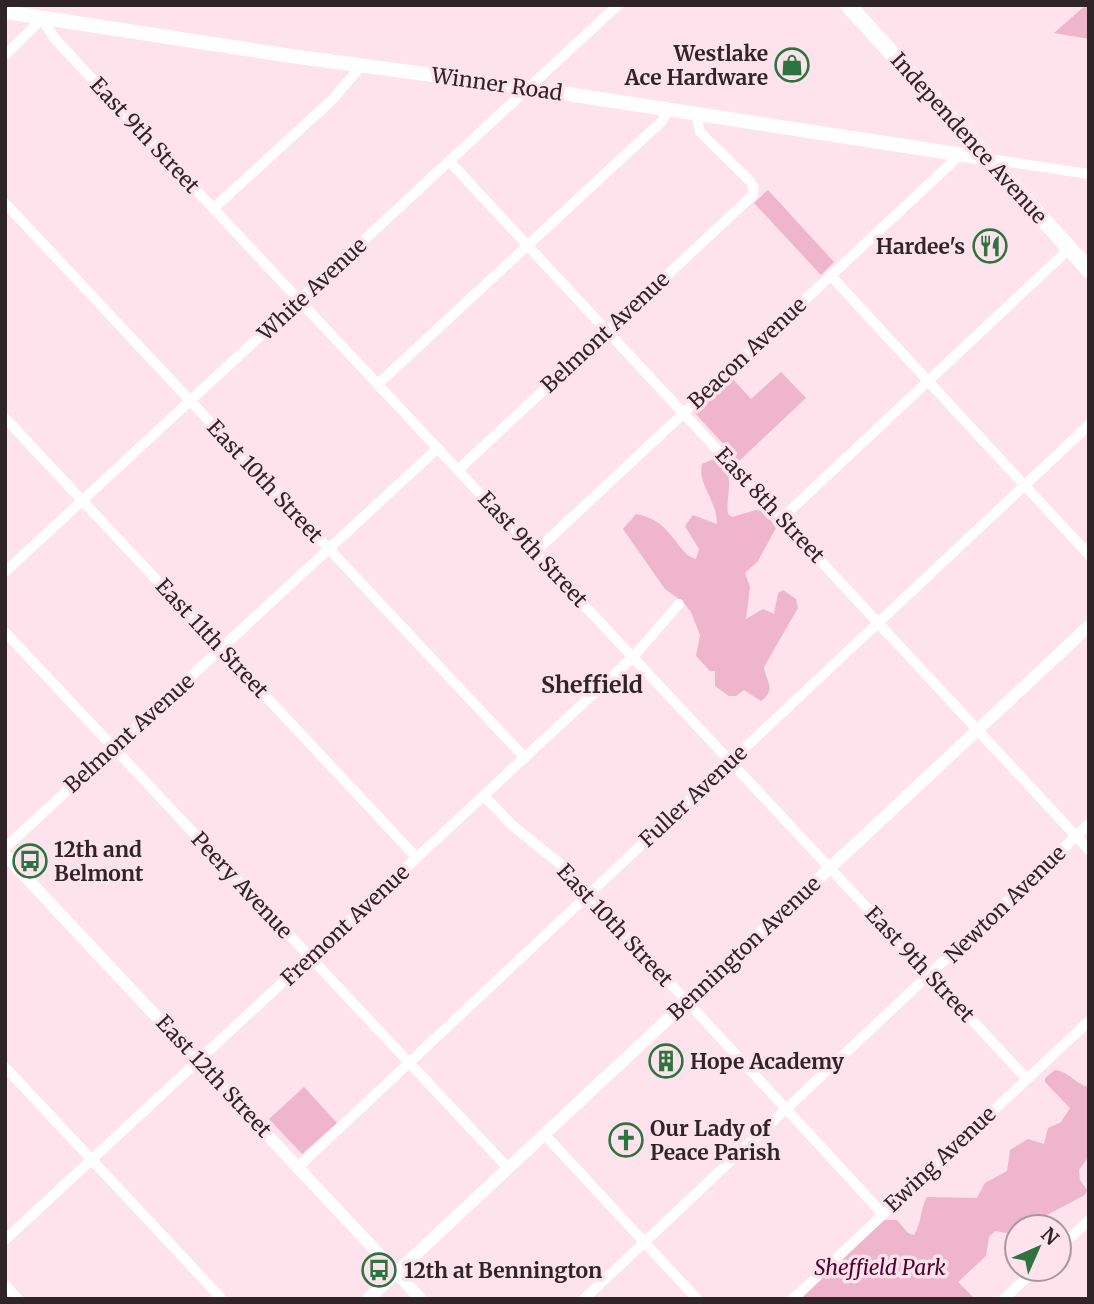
<svg xmlns="http://www.w3.org/2000/svg" width="1094" height="1304" font-family="Merriweather,serif">
<style>
.green{fill:#efb5cb}
.lines{fill:none;stroke-linecap:round;stroke-linejoin:round}
.minor{stroke:#fff;stroke-width:10}
.tertiary{stroke:#fff;stroke-width:12}
.secondary{stroke:#fff;stroke-width:14}
.primary{stroke:#fff;stroke-width:16}
.labels{text-anchor:middle;dominant-baseline:central;stroke-width:7;stroke-linejoin:round;paint-order:stroke}
.poi-label{font-size:21px;font-weight:bold;fill:#2f2428;stroke:#fee2ec;text-anchor:start}
.street-label{font-size:21px;fill:#2f2428;stroke:#fee2ec}
.park-label{font-size:21px;font-style:italic;fill:#51002e;stroke:#fee2ec}
.neighbourhood-label{font-size:23px;font-weight:bold;fill:#2f2428;stroke:#fee2ec}
</style>
<rect width="100%" height="100%" fill="#fee2ec"/>
<g class="green">
<path d="M 1086,5 L 1089,5 L 1089,39 L 1054,33 Z"/>
<path d="M 768,190 L 834,262 L 821,275 L 754,203 Z"/>
<path d="M 781,372 L 806,398 L 739,461 L 693,411 L 729,375 L 751,399 Z"/>
<path d="M 716,458 C 738,479 725,490 728,514 L 732,517 L 756,510 L 764,511 L 776,528 L 758,561 L 745,573 L 750,587 L 746,619 L 763,609 L 774,614 L 778,593 L 783,590 L 796,599 L 798,608 L 764,667 C 766,682 777,689 761,701 L 744,690 L 736,696 L 729,696 L 715,686 L 715,671 L 710,671 L 696,656 L 700,635 L 691,612 L 683,602 L 665,589 L 623,529 L 636,514 C 673,520 676,554 696,559 L 699,549 L 685,526 L 693,515 L 717,524 C 717,500 697,484 702,464 Z"/>
<path d="M 1055,1070 C 1070,1072 1075,1084 1089,1087 L 1089,1156 L 1079,1170 L 1080,1180 L 1087,1190 L 1085,1195 L 1043,1217 L 1032,1227 L 1017,1227 L 1017,1235 L 995,1231 L 989,1237 L 986,1256 L 958,1282 L 975,1299 L 801,1299 L 880,1220 L 897,1220 L 908,1233 L 914,1235 C 922,1222 920,1209 927,1197 L 977,1198 L 985,1183 L 1007,1171 L 1010,1150 L 1028,1139 L 1044,1144 L 1048,1128 L 1061,1122 L 1070,1108 L 1045,1082 L 1045,1078 Z"/>
<path d="M 304,1087 L 337,1123 L 302,1154 L 269,1119 Z"/>
</g>
<g class="lines">
<g class="minor">
<path d="M 5,55 L 42,19 L 55,39 L 1026,1078"/>
<path d="M 989,159 L 1089,174"/>
<path d="M 450,162 L 1089,850"/>
<path d="M 5,203 L 525,758"/>
<path d="M 214,208 L 333,99 L 361,66"/>
<path d="M 830,275 L 1089,555"/>
<path d="M 378,384 L 662,121 L 669,109"/>
<path d="M 5,418 L 417,858"/>
<path d="M 458,470 L 752,196 L 754,188 L 750,181 L 700,132 L 696,114"/>
<path d="M 782,518 L 1069,249"/>
<path d="M 535,552 L 960,155"/>
<path d="M 5,572 L 618,5"/>
<path d="M 5,632 L 508,1168"/>
<path d="M 484,796 L 513,826 L 559,863 L 883,1214"/>
<path d="M 5,848 L 438,448"/>
<path d="M 5,1067 L 222,1299"/>
<path d="M 544,1134 L 697,1299"/>
<path d="M 298,1167 L 1089,425"/>
<path d="M 5,1240 L 633,657 L 679,604"/>
<path d="M 1059,1248 L 1089,1220"/>
<path d="M 5,1285 L 18,1299"/>
<path d="M 584,1299 L 1089,824"/>
<path d="M 793,1299 L 1089,1021"/>
<path d="M 1004,1299 L 1036,1269"/>
</g>
<g class="tertiary">
<path d="M 5,855 L 421,1299"/>
<path d="M 368,1299 L 1089,626"/>
</g>
<path class="secondary" d="M 5,12 L 284,55 L 529,88 L 989,159"/>
<path class="primary" d="M 848,5 L 1089,270"/>
</g>
<defs>
<symbol id="shop-ring" viewBox="-11 -11 22 22"><circle r="9.5" fill="#fee2ec" stroke="#2d7441" stroke-width="1.5"/><path d="M-5-2.5h2.3a2.7 3.5 0 0 1 5.4 0H5L5.5 6h-11ZM-1.5-2.5h3a1.5 2.3 0 0 0-3 0Z" fill="#2d7441"/></symbol>
<symbol id="restaurant-ring" viewBox="-11 -11 22 22"><circle r="9.5" fill="#fee2ec" stroke="#2d7441" stroke-width="1.5"/><path d="M-5-6h1v4h1v-4h1v4h1v-4h1v5L-1.5 .5V6h-2V.5L-5-1ZM5-6V6H3V1.5H1.5Q1.5-4 5-6Z" fill="#2d7441"/></symbol>
<symbol id="bus-ring" viewBox="-11 -11 22 22"><circle r="9.5" fill="#fee2ec" stroke="#2d7441" stroke-width="1.5"/><path d="M-5-6H5V4H4V6H2V4H-2V6H-4V4H-5ZM-3.5-4V0h7V-4ZM-3.5 1.2v1.5H-2V1.2ZM2 1.2v1.5H3.5V1.2Z" fill="#2d7441"/></symbol>
<symbol id="building-ring" viewBox="-11 -11 22 22"><circle r="9.5" fill="#fee2ec" stroke="#2d7441" stroke-width="1.5"/><path d="M-4-6H4V6H1V3H-1V6H-4ZM-2.5-4.3h1.7v1.8h-1.7ZM.8-4.3h1.7v1.8H.8ZM-2.5-1h1.7V.8h-1.7ZM.8-1h1.7V.8H.8Z" fill="#2d7441"/></symbol>
<symbol id="church-ring" viewBox="-11 -11 22 22"><circle r="9.5" fill="#fee2ec" stroke="#2d7441" stroke-width="1.5"/><path d="M-1.2-6h2.4v3.5h3.3v2.4h-3.3V6h-2.4V-.1h-3.3v-2.4h3.3Z" fill="#2d7441"/></symbol>
</defs>
<g fill-rule="evenodd">
<use href="#shop-ring" x="773" y="46" width="38" height="38"/>
<use href="#restaurant-ring" x="971" y="227" width="38" height="38"/>
<use href="#bus-ring" x="11" y="842" width="38" height="38"/>
<use href="#building-ring" x="647" y="1042" width="38" height="38"/>
<use href="#church-ring" x="607" y="1121" width="38" height="38"/>
<use href="#bus-ring" x="360" y="1251" width="38" height="38"/>
</g>
<g class="labels">
<g class="poi-label">
<text x="768" y="53" text-anchor="end">Westlake<tspan x="768" dy="24">Ace Hardware</tspan></text>
<text x="965" y="246" text-anchor="end">Hardee's</text>
<text x="54" y="849">12th and<tspan x="54" dy="24">Belmont</tspan></text>
<text x="690" y="1061">Hope Academy</text>
<text x="650" y="1128">Our Lady of<tspan x="650" dy="24">Peace Parish</tspan></text>
<text x="404" y="1270">12th at Bennington</text>
</g>
<g class="street-label">
<text transform="translate(497 84) rotate(8)">Winner Road</text>
<text transform="translate(145 135) rotate(47)">East 9th Street</text>
<text transform="translate(969 138) rotate(48)">Independence Avenue</text>
<text transform="translate(312 289) rotate(-43)">White Avenue</text>
<text transform="translate(605 332) rotate(-43)">Belmont Avenue</text>
<text transform="translate(747 353) rotate(-43)">Beacon Avenue</text>
<text transform="translate(265 481) rotate(47)">East 10th Street</text>
<text transform="translate(770 505) rotate(47)">East 8th Street</text>
<text transform="translate(533 549) rotate(47)">East 9th Street</text>
<text transform="translate(212 638) rotate(47)">East 11th Street</text>
<text transform="translate(129 733) rotate(-42)">Belmont Avenue</text>
<text transform="translate(693 796) rotate(-43)">Fuller Avenue</text>
<text transform="translate(242 885) rotate(47)">Peery Avenue</text>
<text transform="translate(1005 904) rotate(-44)">Newton Avenue</text>
<text transform="translate(345 925) rotate(-43)">Fremont Avenue</text>
<text transform="translate(615 925) rotate(47)">East 10th Street</text>
<text transform="translate(744 948) rotate(-43)">Bennington Avenue</text>
<text transform="translate(920 964) rotate(47)">East 9th Street</text>
<text transform="translate(214 1076) rotate(47)">East 12th Street</text>
<text transform="translate(940 1159) rotate(-43)">Ewing Avenue</text>
</g>
<g class="park-label">
<text x="880" y="1267">Sheffield Park</text>
</g>
<g class="neighbourhood-label">
<text x="592" y="684">Sheffield</text>
</g>
</g>
<rect width="1094" height="1304" fill="none" stroke="#2f2428" stroke-width="14"/>
<g transform="translate(1038 1248) rotate(45)"><circle r="33" fill="#fee2ec" stroke="#ab969e" stroke-width="2"/>
<path d="M0-5L12 26L0 18L-12 26Z" fill="#2d7441"/>
<text y="-10" font-size="19" font-weight="bold" text-anchor="middle" fill="#2f2428">N</text>
</g>
</svg>
